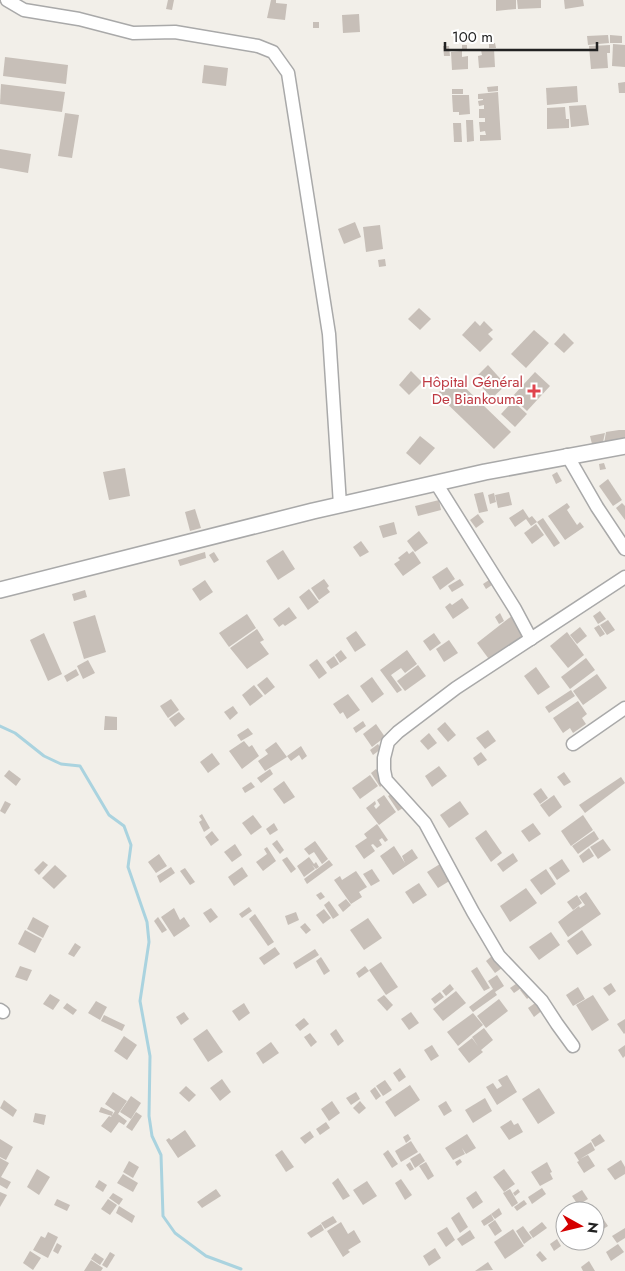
<svg xmlns="http://www.w3.org/2000/svg" width="625" height="1271" font-family="Jost,sans-serif">
<style>
.lines{fill:none;stroke-linecap:round;stroke-linejoin:round}
.stream{stroke:#aad3df;stroke-width:3}
.building{fill:#c7bfb8}
.minor-casing{stroke:#a9a9a9;stroke-width:15}
.tertiary-casing{stroke:#a9a9a9;stroke-width:18}
.minor{stroke:#fff;stroke-width:12}
.tertiary{stroke:#fff;stroke-width:15}
.health-dot{fill:#e0444e;stroke:#fff;stroke-width:2}
.labels{text-anchor:middle;dominant-baseline:central;stroke-width:4;stroke-linejoin:round;paint-order:stroke}
.health-label{font-size:15px;fill:#be3a42;stroke:#fff;text-anchor:end}
</style>
<rect width="100%" height="100%" fill="#f2efe9"/>
<g class="lines">
<path class="stream" d="M 0,726 L 15,733 L 44,756 L 61,764 L 80,766 L 109,815 L 124,826 L 131,845 L 128,867 L 147,922 L 149,942 L 140,1001 L 150,1056 L 149,1116 L 152,1136 L 161,1155 L 163,1216 L 175,1233 L 206,1256 L 241,1269"/>
</g>
<g class="building">
<path d="M 168,0 L 174,0 L 172,10 L 166,9 Z"/>
<path d="M 271,0 L 276,0 L 276,3 L 287,4 L 285,20 L 267,18 Z"/>
<path d="M 496,0 L 516,0 L 516,9 L 496,11 Z"/>
<path d="M 517,0 L 541,0 L 541,8 L 518,9 Z"/>
<path d="M 564,0 L 583,0 L 584,6 L 565,9 Z"/>
<path d="M 359,14 L 360,32 L 343,33 L 342,15 Z"/>
<rect x="313" y="22" width="6" height="6"/>
<path d="M 608,35 L 609,43 L 588,45 L 587,36 Z"/>
<path d="M 610,35 L 622,36 L 622,43 L 610,43 Z"/>
<path d="M 495,43 L 496,48 L 489,48 L 489,44 Z"/>
<path d="M 613,44 L 625,45 L 625,67 L 612,66 Z"/>
<rect x="462" y="45" width="5" height="5"/>
<path d="M 610,45 L 610,53 L 607,53 L 608,68 L 591,69 L 589,46 Z"/>
<path d="M 443,46 L 449,46 L 450,56 L 444,56 Z"/>
<path d="M 494,49 L 495,67 L 479,68 L 478,56 L 482,55 L 481,50 Z"/>
<path d="M 462,51 L 462,57 L 468,56 L 468,69 L 452,70 L 451,52 Z"/>
<path d="M 5,57 L 68,65 L 66,84 L 3,76 Z"/>
<path d="M 204,65 L 228,68 L 226,86 L 202,83 Z"/>
<path d="M 625,82 L 625,93 L 619,93 L 618,83 Z"/>
<path d="M 1,84 L 65,92 L 62,112 L 0,104 Z"/>
<path d="M 498,86 L 498,91 L 488,92 L 487,87 Z"/>
<path d="M 577,86 L 578,102 L 547,105 L 546,88 Z"/>
<rect x="452" y="89" width="11" height="5"/>
<path d="M 498,92 L 501,140 L 480,141 L 480,135 L 486,135 L 485,131 L 480,132 L 479,122 L 485,122 L 485,118 L 479,118 L 479,109 L 484,109 L 484,105 L 479,106 L 478,101 L 483,100 L 483,99 L 478,99 L 478,94 Z"/>
<path d="M 452,95 L 469,95 L 470,114 L 459,115 L 459,112 L 453,112 Z"/>
<path d="M 586,105 L 589,125 L 571,127 L 569,106 Z"/>
<path d="M 565,107 L 566,119 L 569,119 L 569,128 L 547,129 L 547,108 Z"/>
<path d="M 65,113 L 79,115 L 72,158 L 58,156 Z"/>
<path d="M 466,120 L 473,120 L 474,141 L 467,142 Z"/>
<path d="M 453,123 L 461,123 L 462,142 L 454,142 Z"/>
<path d="M 0,149 L 31,154 L 28,173 L 0,168 Z"/>
<path d="M 355,222 L 361,237 L 344,244 L 338,229 Z"/>
<path d="M 380,225 L 383,249 L 366,252 L 363,227 Z"/>
<path d="M 385,259 L 386,266 L 379,267 L 378,260 Z"/>
<path d="M 419,308 L 431,319 L 420,330 L 408,319 Z"/>
<path d="M 475,321 L 480,326 L 484,321 L 493,330 L 488,334 L 493,339 L 480,352 L 462,335 Z"/>
<path d="M 534,330 L 549,343 L 526,368 L 511,354 Z"/>
<path d="M 564,333 L 574,343 L 564,353 L 554,344 Z"/>
<path d="M 488,365 L 506,385 L 492,398 L 474,379 Z"/>
<path d="M 411,371 L 422,382 L 409,395 L 399,385 Z"/>
<path d="M 535,372 L 550,386 L 527,411 L 512,397 Z"/>
<path d="M 454,377 L 511,432 L 494,449 L 437,394 Z"/>
<path d="M 513,401 L 527,414 L 515,427 L 501,414 Z"/>
<path d="M 619,430 L 625,430 L 625,440 L 604,444 L 606,432 Z"/>
<path d="M 605,433 L 603,442 L 592,444 L 590,436 Z"/>
<path d="M 420,436 L 435,448 L 420,465 L 406,453 Z"/>
<path d="M 604,463 L 606,469 L 600,470 L 599,464 Z"/>
<path d="M 125,468 L 130,496 L 109,500 L 103,472 Z"/>
<path d="M 557,472 L 562,481 L 556,484 L 552,475 Z"/>
<path d="M 608,479 L 622,500 L 613,506 L 599,486 Z"/>
<path d="M 483,492 L 488,511 L 479,513 L 474,494 Z"/>
<path d="M 509,492 L 512,505 L 498,508 L 495,495 Z"/>
<path d="M 494,493 L 496,502 L 490,504 L 488,495 Z"/>
<path d="M 439,500 L 441,510 L 418,516 L 415,506 Z"/>
<path d="M 567,503 L 570,507 L 567,510 L 577,525 L 580,522 L 584,527 L 565,540 L 548,516 Z"/>
<path d="M 622,503 L 625,506 L 625,520 L 616,508 Z"/>
<path d="M 195,509 L 201,528 L 190,531 L 185,512 Z"/>
<path d="M 523,509 L 529,518 L 532,516 L 537,522 L 531,526 L 526,519 L 515,527 L 509,518 Z"/>
<path d="M 478,514 L 484,522 L 476,528 L 470,520 Z"/>
<path d="M 543,518 L 560,543 L 554,547 L 537,522 Z"/>
<path d="M 394,522 L 397,534 L 383,538 L 379,526 Z"/>
<path d="M 536,524 L 544,535 L 532,544 L 524,533 Z"/>
<path d="M 419,531 L 428,543 L 415,552 L 407,541 Z"/>
<path d="M 361,541 L 369,552 L 360,557 L 353,547 Z"/>
<path d="M 283,550 L 295,569 L 278,580 L 266,561 Z"/>
<path d="M 407,551 L 409,554 L 413,551 L 421,563 L 403,576 L 394,564 L 400,560 L 398,558 Z"/>
<path d="M 205,552 L 206,558 L 180,566 L 178,560 Z"/>
<path d="M 214,552 L 219,560 L 214,563 L 209,555 Z"/>
<path d="M 447,567 L 455,579 L 440,590 L 432,577 Z"/>
<path d="M 324,579 L 329,586 L 327,588 L 330,592 L 319,600 L 311,588 Z"/>
<path d="M 460,579 L 464,585 L 452,592 L 448,586 Z"/>
<path d="M 205,580 L 213,592 L 200,601 L 192,589 Z"/>
<path d="M 489,580 L 492,585 L 486,589 L 483,584 Z"/>
<path d="M 309,589 L 319,602 L 308,610 L 299,597 Z"/>
<path d="M 85,590 L 87,597 L 74,601 L 72,594 Z"/>
<path d="M 462,598 L 469,608 L 453,619 L 445,607 L 450,603 L 452,605 Z"/>
<path d="M 289,607 L 297,618 L 285,626 L 283,624 L 279,627 L 273,619 Z"/>
<path d="M 600,611 L 606,619 L 598,624 L 593,616 Z"/>
<path d="M 500,613 L 504,621 L 499,624 L 495,617 Z"/>
<path d="M 247,614 L 256,628 L 229,647 L 219,633 Z"/>
<path d="M 95,615 L 106,652 L 84,659 L 73,622 Z"/>
<path d="M 513,615 L 530,638 L 494,666 L 477,643 Z"/>
<path d="M 608,620 L 615,630 L 607,635 L 600,625 Z"/>
<path d="M 599,625 L 605,634 L 600,637 L 594,628 Z"/>
<path d="M 580,627 L 587,636 L 577,644 L 570,635 Z"/>
<path d="M 257,629 L 264,640 L 260,642 L 269,654 L 247,669 L 230,648 Z"/>
<path d="M 356,631 L 366,645 L 355,652 L 346,638 Z"/>
<path d="M 567,632 L 584,655 L 568,668 L 550,646 Z"/>
<path d="M 44,633 L 62,674 L 48,681 L 30,640 Z"/>
<path d="M 434,633 L 441,643 L 430,651 L 423,641 Z"/>
<path d="M 449,640 L 458,653 L 444,662 L 436,649 Z"/>
<path d="M 341,650 L 347,658 L 340,663 L 335,655 Z"/>
<path d="M 407,650 L 417,664 L 405,673 L 401,668 L 391,675 L 402,690 L 397,693 L 380,670 Z"/>
<path d="M 334,656 L 339,664 L 331,669 L 326,662 Z"/>
<path d="M 586,658 L 595,670 L 570,689 L 561,677 Z"/>
<path d="M 317,659 L 327,673 L 319,679 L 309,665 Z"/>
<path d="M 88,660 L 95,673 L 83,679 L 77,666 Z"/>
<path d="M 418,665 L 426,676 L 405,691 L 397,681 Z"/>
<path d="M 536,667 L 550,687 L 538,695 L 524,676 Z"/>
<path d="M 76,669 L 79,675 L 67,682 L 64,676 Z"/>
<path d="M 597,674 L 607,688 L 583,705 L 573,691 Z"/>
<path d="M 267,677 L 275,687 L 265,695 L 257,685 Z"/>
<path d="M 372,677 L 384,694 L 372,703 L 360,686 Z"/>
<path d="M 254,685 L 263,696 L 250,706 L 242,695 Z"/>
<path d="M 571,690 L 575,696 L 549,713 L 545,707 Z"/>
<path d="M 348,694 L 360,710 L 347,719 L 343,712 L 340,714 L 333,704 Z"/>
<path d="M 171,699 L 179,710 L 168,718 L 160,706 Z"/>
<path d="M 578,701 L 587,714 L 582,718 L 586,724 L 573,733 L 570,728 L 563,733 L 553,718 Z"/>
<path d="M 233,706 L 238,713 L 230,720 L 224,712 Z"/>
<path d="M 179,712 L 185,719 L 175,727 L 169,719 Z"/>
<path d="M 105,716 L 117,717 L 117,730 L 104,730 Z"/>
<path d="M 363,721 L 366,726 L 356,733 L 353,728 Z"/>
<path d="M 445,722 L 456,735 L 448,742 L 437,729 Z"/>
<path d="M 376,724 L 385,737 L 372,747 L 363,734 Z"/>
<path d="M 248,728 L 253,734 L 241,741 L 237,735 Z"/>
<path d="M 488,730 L 496,741 L 485,749 L 476,738 Z"/>
<path d="M 429,733 L 437,743 L 428,750 L 420,741 Z"/>
<path d="M 244,741 L 249,747 L 252,745 L 259,756 L 242,769 L 229,751 Z"/>
<path d="M 276,742 L 287,757 L 265,771 L 258,761 L 268,754 L 265,750 Z"/>
<path d="M 378,744 L 381,749 L 373,755 L 370,750 Z"/>
<path d="M 301,746 L 307,756 L 302,760 L 299,755 L 291,761 L 287,756 Z"/>
<path d="M 481,752 L 487,760 L 478,766 L 473,758 Z"/>
<path d="M 212,753 L 220,764 L 208,773 L 200,762 Z"/>
<path d="M 439,766 L 447,776 L 432,787 L 425,776 Z"/>
<path d="M 270,769 L 273,774 L 261,783 L 257,778 Z"/>
<path d="M 376,769 L 386,782 L 380,787 L 371,773 Z"/>
<path d="M 9,770 L 21,779 L 16,786 L 4,776 Z"/>
<path d="M 564,772 L 571,782 L 564,786 L 557,777 Z"/>
<path d="M 370,775 L 378,786 L 360,799 L 352,788 Z"/>
<path d="M 621,777 L 625,783 L 585,813 L 579,805 Z"/>
<path d="M 284,781 L 295,797 L 284,804 L 273,789 Z"/>
<path d="M 251,782 L 255,787 L 245,793 L 242,788 Z"/>
<path d="M 541,788 L 548,798 L 540,804 L 533,794 Z"/>
<path d="M 393,793 L 403,808 L 398,811 L 388,796 Z"/>
<path d="M 384,795 L 396,812 L 379,825 L 366,808 L 375,801 L 376,804 L 374,806 L 376,809 L 380,805 L 377,800 Z"/>
<path d="M 554,795 L 562,807 L 549,817 L 540,805 Z"/>
<path d="M 5,801 L 11,804 L 5,814 L 0,811 Z"/>
<path d="M 460,801 L 469,814 L 449,828 L 440,815 Z"/>
<path d="M 202,814 L 210,828 L 204,832 L 199,822 L 202,820 L 199,816 Z"/>
<path d="M 253,815 L 262,827 L 251,835 L 242,823 Z"/>
<path d="M 583,815 L 593,830 L 571,846 L 561,831 Z"/>
<path d="M 274,823 L 278,830 L 270,835 L 266,829 Z"/>
<path d="M 533,823 L 541,834 L 529,842 L 521,831 Z"/>
<path d="M 377,824 L 388,840 L 385,842 L 382,838 L 379,840 L 382,845 L 377,848 L 373,844 L 371,845 L 375,851 L 364,859 L 355,846 L 367,838 L 364,834 Z"/>
<path d="M 486,830 L 502,853 L 491,862 L 475,838 Z"/>
<path d="M 212,831 L 219,840 L 211,846 L 205,837 Z"/>
<path d="M 594,831 L 599,839 L 578,854 L 572,846 Z"/>
<path d="M 603,839 L 611,850 L 598,859 L 590,847 Z"/>
<path d="M 277,840 L 284,850 L 280,854 L 272,844 Z"/>
<path d="M 315,841 L 328,859 L 322,864 L 314,852 L 309,855 L 304,849 Z"/>
<path d="M 235,844 L 242,855 L 232,862 L 224,852 Z"/>
<path d="M 394,846 L 405,863 L 402,856 L 412,849 L 418,858 L 393,875 L 380,856 Z"/>
<path d="M 267,847 L 276,861 L 263,871 L 256,862 L 267,854 L 264,849 Z"/>
<path d="M 589,848 L 594,856 L 583,863 L 579,856 Z"/>
<path d="M 513,853 L 518,861 L 503,872 L 497,864 Z"/>
<path d="M 159,854 L 167,866 L 156,873 L 148,862 Z"/>
<path d="M 287,857 L 296,869 L 291,873 L 282,860 Z"/>
<path d="M 309,857 L 314,864 L 316,862 L 319,867 L 316,869 L 312,865 L 315,869 L 304,877 L 297,866 Z"/>
<path d="M 562,859 L 570,871 L 557,880 L 549,868 Z"/>
<path d="M 329,860 L 333,865 L 307,884 L 304,879 Z"/>
<path d="M 43,861 L 48,865 L 39,875 L 34,870 Z"/>
<path d="M 440,864 L 451,880 L 438,888 L 427,872 Z"/>
<path d="M 55,865 L 67,876 L 54,889 L 42,878 Z"/>
<path d="M 171,867 L 175,873 L 160,883 L 157,876 Z"/>
<path d="M 242,867 L 248,876 L 234,886 L 228,877 Z"/>
<path d="M 185,868 L 195,882 L 190,885 L 180,871 Z"/>
<path d="M 372,869 L 380,881 L 371,886 L 363,874 Z"/>
<path d="M 546,869 L 556,884 L 541,895 L 530,880 Z"/>
<path d="M 356,871 L 367,887 L 359,892 L 362,897 L 351,904 L 334,880 L 340,876 L 342,880 Z"/>
<path d="M 419,883 L 427,895 L 413,904 L 405,892 Z"/>
<path d="M 526,888 L 537,903 L 510,922 L 500,906 Z"/>
<path d="M 321,892 L 325,897 L 320,900 L 316,895 Z"/>
<path d="M 586,892 L 601,914 L 568,937 L 558,922 L 579,906 L 580,908 L 585,905 L 579,897 Z"/>
<path d="M 577,895 L 582,903 L 573,910 L 567,902 Z"/>
<path d="M 346,899 L 351,905 L 343,912 L 338,905 Z"/>
<path d="M 329,901 L 339,915 L 333,919 L 324,905 Z"/>
<path d="M 249,907 L 252,911 L 242,918 L 239,914 Z"/>
<path d="M 174,908 L 180,920 L 184,917 L 190,926 L 174,937 L 161,917 Z"/>
<path d="M 211,908 L 218,917 L 210,923 L 203,913 Z"/>
<path d="M 324,909 L 331,918 L 323,924 L 316,915 Z"/>
<path d="M 296,912 L 299,920 L 288,925 L 285,916 Z"/>
<path d="M 255,914 L 274,942 L 268,946 L 249,919 Z"/>
<path d="M 33,917 L 49,926 L 43,938 L 27,929 Z"/>
<path d="M 158,917 L 167,930 L 162,933 L 154,921 Z"/>
<path d="M 368,918 L 382,938 L 364,950 L 350,930 Z"/>
<path d="M 305,923 L 311,930 L 306,934 L 300,927 Z"/>
<path d="M 25,930 L 42,939 L 35,953 L 18,944 Z"/>
<path d="M 582,930 L 592,945 L 577,955 L 567,941 Z"/>
<path d="M 551,932 L 560,945 L 539,960 L 529,947 Z"/>
<path d="M 75,943 L 81,947 L 74,957 L 68,954 Z"/>
<path d="M 275,947 L 280,954 L 264,965 L 259,958 Z"/>
<path d="M 315,949 L 319,955 L 296,969 L 293,963 Z"/>
<path d="M 499,950 L 509,963 L 495,973 L 486,961 Z"/>
<path d="M 321,957 L 330,971 L 324,975 L 316,961 Z"/>
<path d="M 381,962 L 398,987 L 386,995 L 369,970 Z"/>
<path d="M 20,966 L 32,970 L 27,981 L 15,977 Z"/>
<path d="M 365,966 L 369,971 L 359,978 L 356,973 Z"/>
<path d="M 477,967 L 490,988 L 484,991 L 471,971 Z"/>
<path d="M 497,975 L 504,986 L 495,992 L 497,995 L 473,1012 L 469,1007 L 493,989 L 488,981 Z"/>
<path d="M 523,979 L 527,984 L 514,993 L 510,988 Z"/>
<path d="M 611,983 L 616,991 L 609,996 L 603,988 Z"/>
<path d="M 450,984 L 454,989 L 446,996 L 442,991 Z"/>
<path d="M 527,984 L 534,993 L 527,999 L 520,990 Z"/>
<path d="M 578,987 L 585,999 L 573,1006 L 566,995 Z"/>
<path d="M 456,991 L 466,1003 L 443,1021 L 433,1009 Z"/>
<path d="M 440,992 L 444,997 L 435,1004 L 431,999 Z"/>
<path d="M 50,994 L 60,1000 L 53,1010 L 43,1004 Z"/>
<path d="M 384,995 L 393,1005 L 387,1011 L 377,1000 Z"/>
<path d="M 593,995 L 609,1020 L 592,1031 L 576,1005 Z"/>
<path d="M 499,999 L 508,1011 L 486,1028 L 477,1016 Z"/>
<path d="M 96,1001 L 107,1007 L 100,1020 L 88,1013 Z"/>
<path d="M 538,1001 L 544,1009 L 534,1017 L 528,1008 Z"/>
<path d="M 67,1003 L 77,1010 L 73,1015 L 63,1008 Z"/>
<path d="M 244,1003 L 250,1013 L 239,1021 L 232,1011 Z"/>
<path d="M 184,1012 L 189,1019 L 181,1025 L 176,1017 Z"/>
<path d="M 411,1012 L 419,1023 L 409,1030 L 401,1019 Z"/>
<path d="M 473,1013 L 483,1025 L 458,1046 L 447,1032 Z"/>
<path d="M 104,1015 L 125,1025 L 122,1031 L 101,1021 Z"/>
<path d="M 304,1018 L 309,1024 L 300,1031 L 295,1025 Z"/>
<path d="M 625,1019 L 625,1033 L 624,1034 L 617,1024 Z"/>
<path d="M 484,1028 L 493,1040 L 481,1050 L 483,1052 L 469,1063 L 458,1049 L 472,1038 L 478,1046 L 472,1037 Z"/>
<path d="M 207,1029 L 223,1052 L 208,1062 L 193,1039 Z"/>
<path d="M 336,1029 L 344,1041 L 338,1046 L 330,1034 Z"/>
<path d="M 310,1033 L 317,1042 L 311,1047 L 304,1037 Z"/>
<path d="M 124,1036 L 137,1045 L 127,1060 L 114,1051 Z"/>
<path d="M 271,1042 L 279,1053 L 263,1064 L 256,1053 Z"/>
<path d="M 432,1045 L 439,1056 L 431,1061 L 424,1050 Z"/>
<path d="M 625,1045 L 625,1056 L 623,1058 L 618,1050 Z"/>
<path d="M 400,1068 L 406,1077 L 399,1082 L 393,1073 Z"/>
<path d="M 507,1075 L 517,1092 L 497,1105 L 486,1087 L 493,1083 L 497,1089 L 502,1086 L 498,1080 Z"/>
<path d="M 222,1079 L 231,1092 L 220,1101 L 210,1088 Z"/>
<path d="M 385,1080 L 392,1090 L 383,1096 L 376,1086 Z"/>
<path d="M 410,1085 L 420,1100 L 395,1117 L 385,1102 Z"/>
<path d="M 186,1086 L 196,1095 L 189,1102 L 179,1093 Z"/>
<path d="M 375,1087 L 381,1096 L 376,1100 L 370,1091 Z"/>
<path d="M 539,1088 L 555,1113 L 538,1124 L 522,1099 Z"/>
<path d="M 113,1092 L 127,1101 L 118,1114 L 127,1121 L 124,1125 L 119,1122 L 111,1133 L 101,1126 L 109,1116 L 111,1117 L 115,1111 L 105,1104 Z"/>
<path d="M 356,1092 L 360,1099 L 351,1105 L 346,1098 Z"/>
<path d="M 131,1096 L 141,1103 L 131,1119 L 120,1112 Z"/>
<path d="M 485,1098 L 492,1111 L 473,1123 L 465,1110 Z"/>
<path d="M 4,1100 L 17,1110 L 13,1117 L 0,1108 Z"/>
<path d="M 332,1101 L 340,1113 L 329,1121 L 321,1109 Z"/>
<path d="M 360,1101 L 366,1108 L 359,1114 L 353,1108 Z"/>
<path d="M 446,1101 L 452,1111 L 444,1116 L 438,1106 Z"/>
<path d="M 101,1107 L 113,1112 L 112,1116 L 99,1112 Z"/>
<path d="M 136,1112 L 142,1116 L 132,1131 L 126,1127 Z"/>
<path d="M 35,1113 L 46,1115 L 44,1125 L 33,1122 Z"/>
<path d="M 511,1120 L 514,1125 L 518,1123 L 523,1132 L 509,1140 L 500,1127 Z"/>
<path d="M 326,1122 L 330,1128 L 320,1135 L 316,1129 Z"/>
<path d="M 185,1130 L 196,1146 L 178,1158 L 166,1140 L 169,1138 L 171,1140 Z"/>
<path d="M 310,1131 L 314,1137 L 305,1144 L 300,1138 Z"/>
<path d="M 408,1134 L 411,1139 L 406,1143 L 403,1137 Z"/>
<path d="M 467,1134 L 476,1148 L 466,1154 L 462,1148 L 465,1154 L 453,1160 L 445,1148 Z"/>
<path d="M 600,1134 L 605,1141 L 595,1147 L 591,1140 Z"/>
<path d="M 0,1139 L 13,1147 L 6,1160 L 0,1157 Z"/>
<path d="M 411,1141 L 418,1152 L 401,1162 L 395,1151 Z"/>
<path d="M 591,1142 L 595,1150 L 580,1159 L 588,1155 L 595,1166 L 584,1173 L 577,1162 L 579,1161 L 574,1153 Z"/>
<path d="M 282,1150 L 294,1167 L 286,1172 L 275,1155 Z"/>
<path d="M 388,1150 L 398,1164 L 392,1168 L 383,1154 Z"/>
<path d="M 420,1153 L 425,1161 L 415,1168 L 410,1159 Z"/>
<path d="M 0,1158 L 9,1163 L 1,1177 L 11,1182 L 7,1189 L 0,1185 Z"/>
<path d="M 460,1159 L 462,1162 L 457,1166 L 455,1162 Z"/>
<path d="M 621,1160 L 625,1167 L 625,1174 L 615,1180 L 607,1169 Z"/>
<path d="M 129,1161 L 139,1167 L 133,1178 L 123,1172 Z"/>
<path d="M 410,1162 L 414,1169 L 410,1171 L 406,1165 Z"/>
<path d="M 426,1162 L 434,1176 L 428,1180 L 419,1166 Z"/>
<path d="M 547,1162 L 552,1172 L 550,1173 L 553,1179 L 540,1186 L 531,1172 Z"/>
<path d="M 37,1169 L 50,1177 L 39,1195 L 27,1187 Z"/>
<path d="M 504,1169 L 515,1184 L 504,1192 L 493,1177 Z"/>
<path d="M 123,1174 L 138,1183 L 133,1192 L 117,1183 Z"/>
<path d="M 338,1178 L 350,1196 L 343,1200 L 332,1183 Z"/>
<path d="M 401,1179 L 412,1195 L 405,1200 L 395,1183 Z"/>
<path d="M 99,1180 L 107,1185 L 103,1192 L 95,1187 Z"/>
<path d="M 367,1181 L 377,1196 L 363,1205 L 353,1190 Z"/>
<path d="M 542,1188 L 546,1194 L 532,1204 L 528,1197 Z"/>
<path d="M 216,1189 L 221,1196 L 202,1208 L 197,1202 Z"/>
<path d="M 510,1189 L 518,1203 L 512,1207 L 503,1193 Z"/>
<path d="M 518,1189 L 520,1192 L 515,1196 L 513,1193 Z"/>
<path d="M 582,1190 L 588,1199 L 578,1205 L 572,1196 Z"/>
<path d="M 476,1191 L 483,1202 L 473,1209 L 466,1198 Z"/>
<path d="M 0,1192 L 7,1195 L 0,1207 Z"/>
<path d="M 113,1193 L 123,1199 L 119,1205 L 109,1198 Z"/>
<path d="M 57,1199 L 70,1205 L 67,1211 L 54,1205 Z"/>
<path d="M 108,1199 L 117,1205 L 110,1215 L 101,1209 Z"/>
<path d="M 524,1200 L 527,1204 L 517,1211 L 514,1207 Z"/>
<path d="M 119,1206 L 135,1216 L 132,1223 L 116,1213 Z"/>
<path d="M 499,1208 L 502,1214 L 495,1219 L 491,1214 Z"/>
<path d="M 459,1212 L 468,1227 L 460,1233 L 451,1218 Z"/>
<path d="M 491,1214 L 494,1220 L 484,1226 L 481,1221 Z"/>
<path d="M 600,1214 L 608,1226 L 597,1233 L 595,1230 L 595,1218 Z"/>
<path d="M 333,1216 L 337,1222 L 325,1229 L 321,1223 Z"/>
<path d="M 495,1220 L 502,1231 L 495,1236 L 488,1225 Z"/>
<path d="M 341,1222 L 348,1234 L 354,1230 L 361,1242 L 348,1250 L 350,1252 L 343,1257 L 327,1231 Z"/>
<path d="M 542,1222 L 547,1228 L 533,1238 L 529,1232 Z"/>
<path d="M 321,1224 L 324,1230 L 311,1238 L 307,1233 Z"/>
<path d="M 523,1226 L 532,1238 L 524,1244 L 516,1231 Z"/>
<path d="M 447,1227 L 455,1240 L 446,1247 L 437,1233 Z"/>
<path d="M 625,1228 L 625,1238 L 617,1243 L 612,1236 Z"/>
<path d="M 513,1229 L 524,1246 L 505,1259 L 494,1242 Z"/>
<path d="M 470,1230 L 475,1238 L 462,1246 L 457,1239 Z"/>
<path d="M 48,1232 L 58,1237 L 48,1258 L 33,1250 L 41,1236 L 45,1238 Z"/>
<path d="M 557,1239 L 561,1246 L 554,1251 L 550,1244 Z"/>
<path d="M 57,1243 L 62,1246 L 58,1254 L 53,1251 Z"/>
<path d="M 618,1244 L 624,1252 L 611,1261 L 606,1252 Z"/>
<path d="M 435,1248 L 441,1258 L 429,1266 L 423,1256 Z"/>
<path d="M 30,1251 L 41,1258 L 33,1270 L 23,1263 Z"/>
<path d="M 540,1251 L 547,1259 L 542,1262 L 536,1255 Z"/>
<path d="M 110,1252 L 115,1255 L 107,1268 L 102,1265 Z"/>
<path d="M 95,1253 L 104,1259 L 100,1265 L 91,1259 Z"/>
<path d="M 91,1260 L 103,1268 L 101,1271 L 84,1271 Z"/>
<path d="M 589,1261 L 595,1271 L 583,1271 L 581,1267 Z"/>
<path d="M 488,1262 L 493,1270 L 475,1271 Z"/>
</g>
<g class="lines">
<defs>
<g id="minor">
<path d="M 7,0 L 24,10 L 79,19 L 133,33 L 175,32 L 258,46 L 273,52 L 288,73 L 329,334 L 340,505"/>
<path d="M 567,455 L 597,507 L 625,549"/>
<path d="M 436,483 L 515,609 L 531,639"/>
<path d="M 573,744 L 625,708"/>
<path d="M 0,1010 L 3,1012"/>
<path d="M 573,1046 L 557,1024 L 542,1001 L 499,956 L 473,912 L 425,823 L 386,780 L 384,770 L 384,758 L 388,742 L 398,732 L 456,688 L 625,577"/>
</g>
<path id="tertiary" d="M 0,590 L 313,511 L 485,472 L 625,446"/>
</defs>
<use href="#minor" class="minor-casing"/>
<use href="#tertiary" class="tertiary-casing"/>
<use href="#minor" class="minor"/>
<use href="#tertiary" class="tertiary"/>
</g>
<path class="health-dot" d="M531.5 383.5h5v5h5v5h-5v5h-5v-5h-5v-5h5z"/>
<g class="labels">
<g class="health-label">
<text x="523" y="382">Hôpital Général<tspan x="523" dy="17">De Biankouma</tspan></text>
</g>
</g>
<g transform="translate(580 1226) rotate(98)"><circle r="24" fill="#ffffff" stroke="#a7a7a7"/>
<path d="M0-4L9 19L0 12L-9 19Z" fill="#d40000"/>
<text y="-8" font-size="14" font-weight="bold" text-anchor="middle" fill="#222222">N</text>
</g>
<path d="M445 42v8h152v-8" fill="none" stroke="#222222" stroke-width="2.5"/>
<text x="452" y="42" font-size="15" fill="#222222" stroke="#ffffff" stroke-width="4" paint-order="stroke">100 m</text>
</svg>
